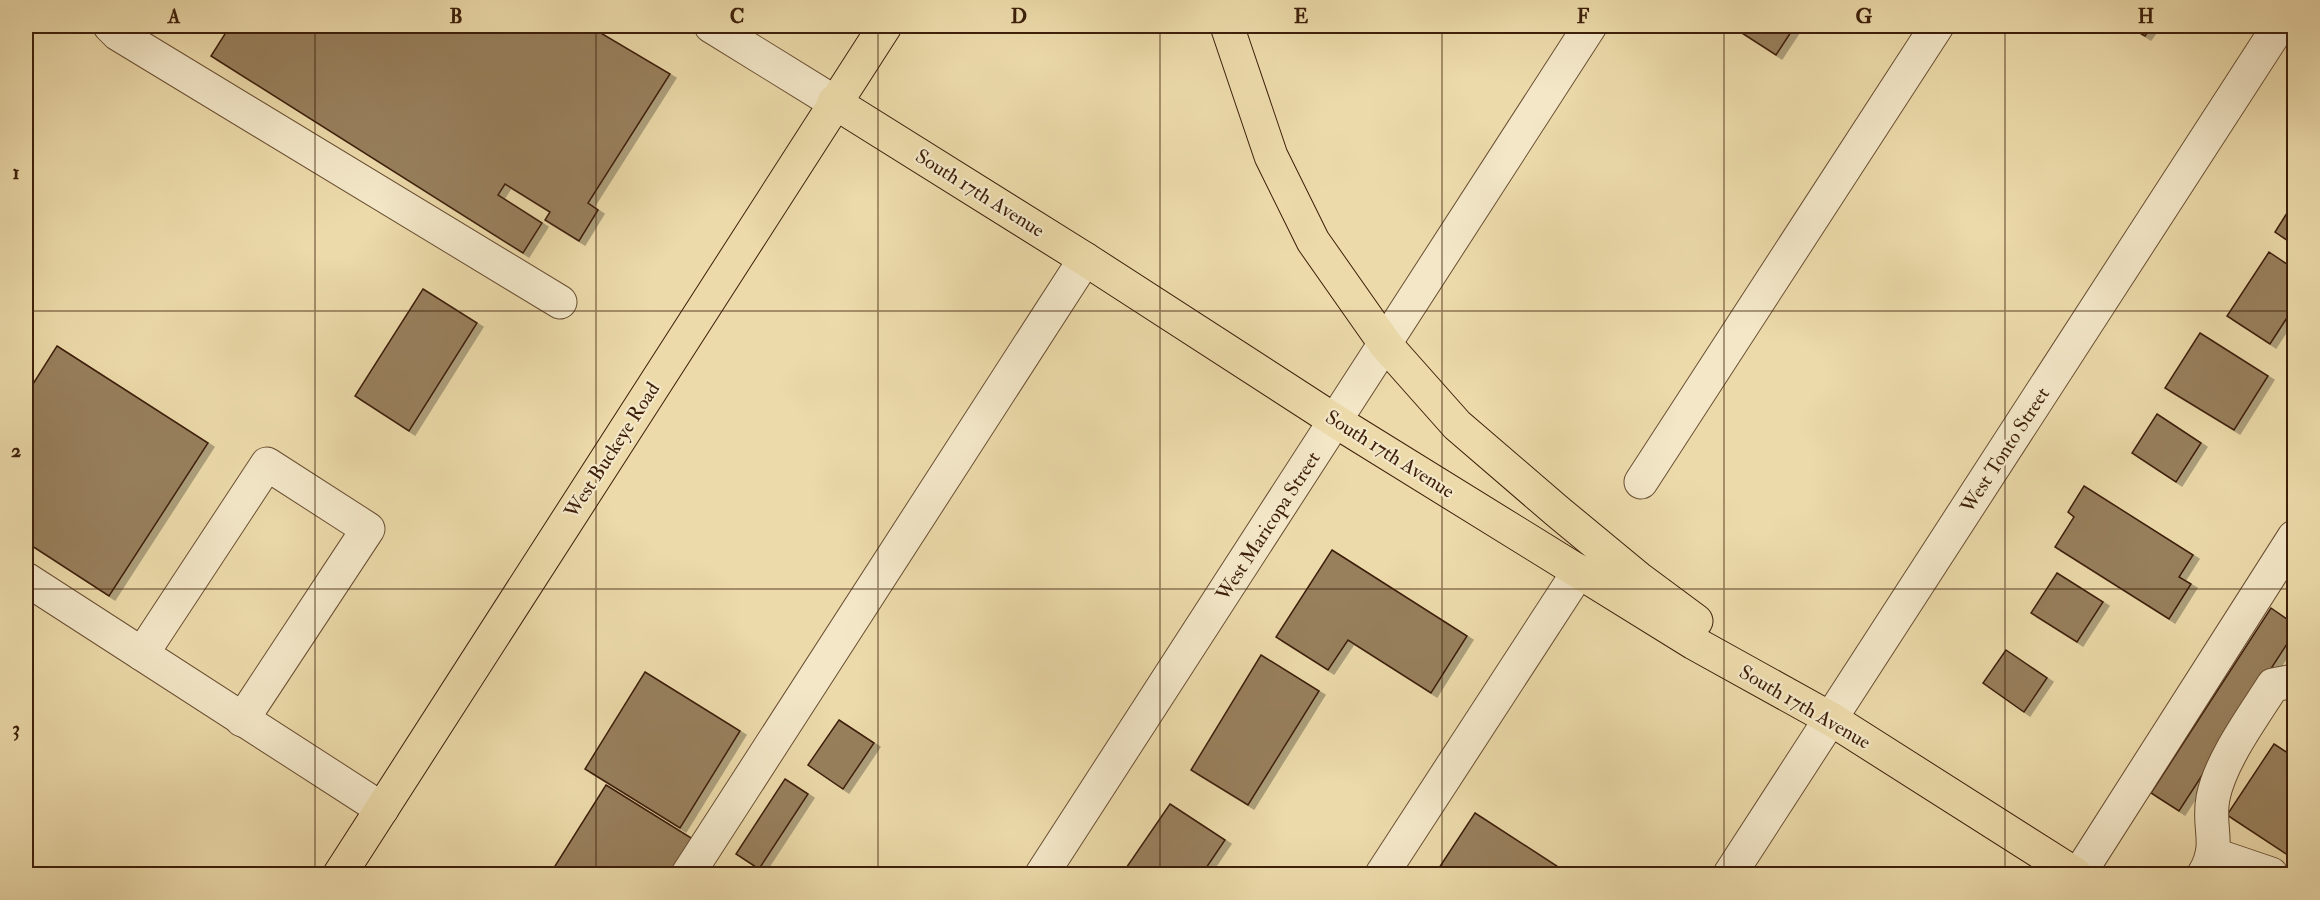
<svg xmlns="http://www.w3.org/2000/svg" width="2320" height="900" font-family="'IM FELL Double Pica',serif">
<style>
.building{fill:#98805d;stroke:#3d1f0a;stroke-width:1.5;filter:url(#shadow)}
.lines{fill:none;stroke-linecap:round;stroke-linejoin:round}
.minor-casing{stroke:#694e32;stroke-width:35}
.major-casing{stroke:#3d1f0a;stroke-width:35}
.minor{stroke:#f3e7c8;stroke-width:33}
.major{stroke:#ecdaaa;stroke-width:33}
.grid{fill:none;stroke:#3d1f0a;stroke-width:1.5;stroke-opacity:0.55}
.labels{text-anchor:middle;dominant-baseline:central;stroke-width:4.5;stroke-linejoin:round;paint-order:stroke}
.street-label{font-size:20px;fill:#3d1f0a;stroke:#f3e7c8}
.neatline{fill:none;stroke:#3d1f0a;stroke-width:2}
.grid-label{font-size:20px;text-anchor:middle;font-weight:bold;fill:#3d1f0a}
</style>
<defs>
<filter id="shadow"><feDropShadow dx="6" dy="4" stdDeviation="0" flood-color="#0004"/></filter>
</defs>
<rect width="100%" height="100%" fill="#ecdaaa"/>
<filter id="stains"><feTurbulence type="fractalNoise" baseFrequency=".00333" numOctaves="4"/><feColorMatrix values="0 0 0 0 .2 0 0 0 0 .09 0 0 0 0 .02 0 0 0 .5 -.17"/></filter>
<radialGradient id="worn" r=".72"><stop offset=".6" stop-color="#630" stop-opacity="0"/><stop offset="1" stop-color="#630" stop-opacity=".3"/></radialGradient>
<g class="building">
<path d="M 230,26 L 589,26 L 670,74 L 588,203 L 598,210 L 579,241 L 545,220 L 550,212 L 505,184 L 498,195 L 542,223 L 523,253 L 211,56 Z"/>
<path d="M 1731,26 L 1795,26 L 1776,55 Z"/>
<path d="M 2128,26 L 2152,26 L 2145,36 Z"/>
<path d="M 2294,202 L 2294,245 L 2275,232 Z"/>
<path d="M 2269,252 L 2294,269 L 2294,307 L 2270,344 L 2227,316 Z"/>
<path d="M 423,289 L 477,323 L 409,431 L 355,396 Z"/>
<path d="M 2200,333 L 2268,376 L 2234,430 L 2165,388 Z"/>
<path d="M 57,346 L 208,443 L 109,596 L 26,542 L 26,395 Z"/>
<path d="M 2157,414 L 2201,443 L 2176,482 L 2132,453 Z"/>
<path d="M 2084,486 L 2193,555 L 2179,577 L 2191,584 L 2169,619 L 2055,547 L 2074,517 L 2068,512 Z"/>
<path d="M 1332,550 L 1467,636 L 1431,693 L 1348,640 L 1328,670 L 1276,637 Z"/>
<path d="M 2057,573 L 2103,602 L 2077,642 L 2031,613 Z"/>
<path d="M 2271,608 L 2294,624 L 2294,633 L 2179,811 L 2151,793 Z"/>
<path d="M 2006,650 L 2047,678 L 2024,712 L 1983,683 Z"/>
<path d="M 1261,655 L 1319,691 L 1248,805 L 1191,770 Z"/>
<path d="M 645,672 L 740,731 L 680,828 L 585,769 Z"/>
<path d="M 839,720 L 874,743 L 843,789 L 808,765 Z"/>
<path d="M 2274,744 L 2294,757 L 2294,859 L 2227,815 Z"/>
<path d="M 785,779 L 808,794 L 759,869 L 736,854 Z"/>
<path d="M 606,785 L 696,841 L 675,874 L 550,874 Z"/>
<path d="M 1170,804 L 1225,840 L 1202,874 L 1122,874 Z"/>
<path d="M 1475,813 L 1566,872 L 1565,874 L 1442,874 L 1437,871 Z"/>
</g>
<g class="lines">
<defs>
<g id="minor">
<path d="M 110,26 L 118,34 L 560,302"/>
<path d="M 711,26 L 834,102"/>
<path d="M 1641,482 L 1937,26"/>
<path d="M 26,579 L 382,809"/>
<path d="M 142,654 L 267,464 L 368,529 L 242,720"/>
<path d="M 2212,854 L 2271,874"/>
<path d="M 688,874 L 1085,259"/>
<path d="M 1042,874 L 1590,26"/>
<path d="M 1382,874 L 1579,571"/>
<path d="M 1730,874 L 2279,26"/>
<path d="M 2079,874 L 2294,537"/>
<path d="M 2204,874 C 2222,844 2207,828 2213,798 C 2220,761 2253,717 2273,685 L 2294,681"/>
</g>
<g id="major">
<path d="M 1227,26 L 1271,156 L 1313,241 L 1386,345 L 1457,425 L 1557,511 L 1638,578 L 1696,621"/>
<path d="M 834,102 L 1085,259 L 1337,422 L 1694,643 L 1831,719 L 2075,874"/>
<path d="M 340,874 L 885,26"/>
</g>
</defs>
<use href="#minor" class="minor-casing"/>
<use href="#major" class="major-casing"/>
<use href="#minor" class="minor"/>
<use href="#major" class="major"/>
</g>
<path class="grid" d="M 315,26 L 315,874M 596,26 L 596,874M 878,26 L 878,874M 1160,26 L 1160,874M 1442,26 L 1442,874M 1724,26 L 1724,874M 2005,26 L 2005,874M 26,311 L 2294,311M 26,589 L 2294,589"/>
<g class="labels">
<g class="street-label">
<text transform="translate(980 193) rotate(32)">South 17th Avenue</text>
<text transform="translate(612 450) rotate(-57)">West Buckeye Road</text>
<text transform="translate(2005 450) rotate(-57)">West Tonto Street</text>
<text transform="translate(1390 454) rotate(32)">South 17th Avenue</text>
<text transform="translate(1268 526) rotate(-57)">West Maricopa Street</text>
<text transform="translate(1805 707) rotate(30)">South 17th Avenue</text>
</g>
</g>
<rect width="2320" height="900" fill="none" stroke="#ecdaaa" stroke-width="66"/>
<rect x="33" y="33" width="2254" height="834" class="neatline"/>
<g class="grid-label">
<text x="174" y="23">A</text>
<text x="456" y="23">B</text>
<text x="737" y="23">C</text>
<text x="1019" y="23">D</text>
<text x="1301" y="23">E</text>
<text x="1583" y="23">F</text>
<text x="1864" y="23">G</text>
<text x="2146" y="23">H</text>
<text x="16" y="179">1</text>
<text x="16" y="457">2</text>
<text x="16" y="735">3</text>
</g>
<rect width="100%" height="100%" filter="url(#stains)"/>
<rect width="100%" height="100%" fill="url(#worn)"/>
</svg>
